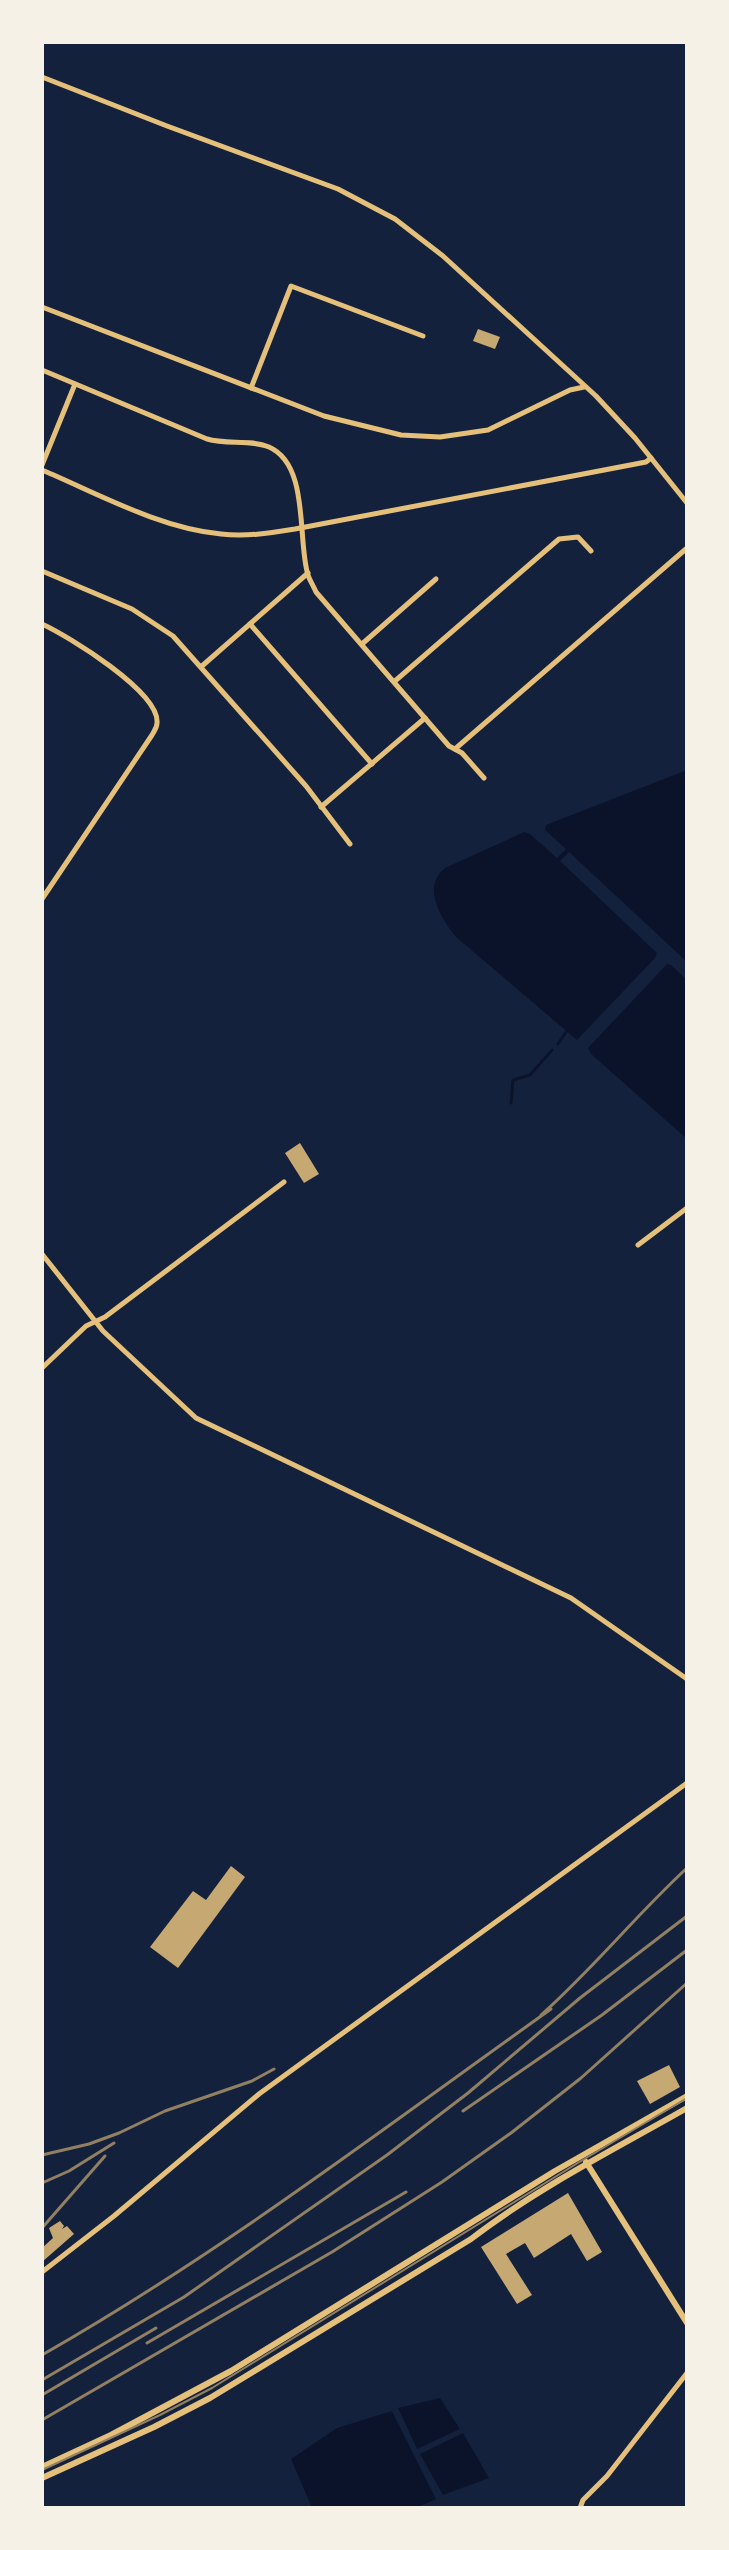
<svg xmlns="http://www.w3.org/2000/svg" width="729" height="2550" font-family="'Work Sans',sans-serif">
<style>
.water{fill:#0b132b}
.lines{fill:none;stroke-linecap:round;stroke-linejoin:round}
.stream{stroke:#0b132b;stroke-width:3}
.building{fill:#c6a872}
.minor{stroke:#e5c07b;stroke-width:5}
.tertiary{stroke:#e5c07b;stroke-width:6}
.tram{stroke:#918062;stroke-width:2}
.rail{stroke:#918062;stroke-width:3}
</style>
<rect width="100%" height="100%" fill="#14213d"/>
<g class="water">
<path d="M 687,770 L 687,962 L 569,852 L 560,861 L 657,953 L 655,958 L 577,1040 L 456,937 C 441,918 421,887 445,868 L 524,832 L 530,834 L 557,858 L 566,849 L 545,830 L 546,825 Z"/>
<path d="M 667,964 L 671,965 L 687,980 L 687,1139 L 591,1054 L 588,1048 Z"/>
<path d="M 440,2398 L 460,2429 L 417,2449 L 398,2408 Z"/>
<path d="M 392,2411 L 436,2499 L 416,2508 L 312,2508 L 291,2459 L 337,2428 Z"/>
<path d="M 463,2433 L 489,2478 L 443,2495 L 420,2454 Z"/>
</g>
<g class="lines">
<g class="stream">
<path d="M 558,1044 L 566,1032"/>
<path d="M 511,1103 L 513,1080 L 530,1075 L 552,1050"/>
</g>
</g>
<g class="building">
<path d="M 478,329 L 500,337 L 495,349 L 473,341 Z"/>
<path d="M 300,1143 L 319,1174 L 304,1183 L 285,1153 Z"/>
<path d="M 231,1866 L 245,1877 L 178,1968 L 150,1947 L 193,1891 L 206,1900 Z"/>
<path d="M 669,2065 L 680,2087 L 650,2104 L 637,2081 Z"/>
<path d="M 568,2193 L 602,2252 L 587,2261 L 571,2234 L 534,2258 L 525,2243 L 506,2254 L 532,2295 L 517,2304 L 481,2247 Z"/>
<path d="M 60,2221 L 64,2226 L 62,2229 L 67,2226 L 74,2234 L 42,2262 L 42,2248 L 53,2238 L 49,2228 Z"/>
</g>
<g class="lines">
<g class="minor">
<path d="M 42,77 L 167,126 L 338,189 L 395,219 L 443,256 L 596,396 L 635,438 L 687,503"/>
<path d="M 42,307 L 324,416 L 401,435 L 440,437 L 488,430 L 570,390 L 584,387"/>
<path d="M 42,370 L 207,439 C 227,445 250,439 269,447 C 310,465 297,540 308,575 C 310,581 314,587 316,592 L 449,746 L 462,753 L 484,778"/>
<path d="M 251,388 L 291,286 L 423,336"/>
<path d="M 42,465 L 75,384"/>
<path d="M 42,470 C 99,494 159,528 221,534 C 246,537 270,533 295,529 L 646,462 L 651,458"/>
<path d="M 42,571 L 132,609 L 173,636 L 306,786 L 350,844"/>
<path d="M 42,624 C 68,636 160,692 157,723 C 157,728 154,731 152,735 L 42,899"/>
<path d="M 250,624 L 372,764"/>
<path d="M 362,644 L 436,579"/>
<path d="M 202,666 L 308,573"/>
<path d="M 395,681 L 559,539 L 578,537 L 591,551"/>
<path d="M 455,749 L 687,548"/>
<path d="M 321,807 L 425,718"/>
<path d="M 638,1245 L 687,1208"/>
<path d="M 42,1254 L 103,1331 L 196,1418 L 571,1598 L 687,1679"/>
<path d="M 42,1368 L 86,1326 L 105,1317 L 284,1182"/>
<path d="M 42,2272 L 114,2216 L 259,2094 L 687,1783"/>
<path d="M 580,2508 L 583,2500 L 607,2476 L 687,2373"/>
</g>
<g class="tertiary">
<path d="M 586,2162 L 687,2323"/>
<path d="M 42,2467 L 111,2435 L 231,2371 L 555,2171 L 687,2096"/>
<path d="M 42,2478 L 154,2427 L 210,2398 L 471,2239 C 537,2188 615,2149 687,2108"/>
</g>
<path class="tram" d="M 42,2470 L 160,2415 L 212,2388 L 581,2161 L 687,2098"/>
<g class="rail">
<path d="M 541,2015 C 593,1969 636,1915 687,1868"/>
<path d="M 463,2111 L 602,2015 L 687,1950"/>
<path d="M 42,2155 L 89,2144 L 119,2133 L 165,2111 L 252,2081 L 274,2069"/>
<path d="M 42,2183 L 69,2171 L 114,2143"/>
<path d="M 42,2228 L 105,2156"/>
<path d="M 147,2343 L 406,2192"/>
<path d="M 42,2355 C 221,2253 384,2128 551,2009"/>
<path d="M 42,2380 L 184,2297 L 387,2155 L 468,2093 L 580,1998 L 687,1916"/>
<path d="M 42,2395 L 156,2328"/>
<path d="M 42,2420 L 332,2252 L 442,2182 L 511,2133 L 581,2078 L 687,1983"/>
</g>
</g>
<rect width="729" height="2550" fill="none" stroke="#f6f1e7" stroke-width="88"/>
</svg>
